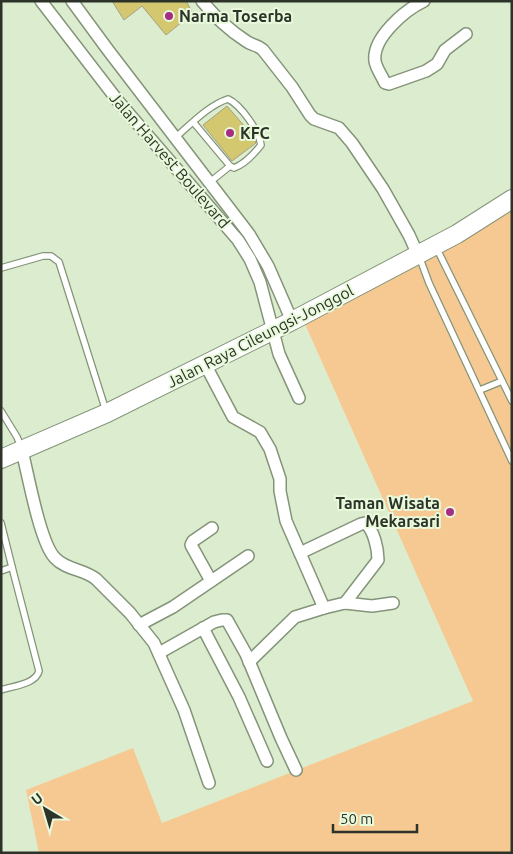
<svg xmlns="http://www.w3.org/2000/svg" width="513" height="854" font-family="Ubuntu,sans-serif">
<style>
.green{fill:#f7c992}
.building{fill:#d3c770;stroke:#a5a182}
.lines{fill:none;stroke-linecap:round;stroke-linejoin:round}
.lane-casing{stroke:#849479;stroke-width:8}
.street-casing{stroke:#849479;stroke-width:14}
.primary-casing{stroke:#849479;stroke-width:20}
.lane{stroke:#fff;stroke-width:5.5}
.street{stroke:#fff;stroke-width:11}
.primary{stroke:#fff;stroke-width:18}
.poi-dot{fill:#a52d83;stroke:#e9fadc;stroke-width:2}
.labels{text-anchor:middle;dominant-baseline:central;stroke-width:4;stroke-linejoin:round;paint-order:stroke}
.poi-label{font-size:16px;font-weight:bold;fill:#2d3328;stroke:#e9fadc;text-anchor:start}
.street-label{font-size:16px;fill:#2d3328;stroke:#e9fadc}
</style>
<rect width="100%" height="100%" fill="#dcedcf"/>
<path class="green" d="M 512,205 L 512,853 L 39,853 L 26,790 L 133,748 L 162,823 L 473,701 L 305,324 L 390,279 Z"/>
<g class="building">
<path d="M 112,1 L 186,1 L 193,13 L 166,35 L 142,6 L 124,20 Z"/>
<path d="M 227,106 L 253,136 L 256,143 L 232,161 L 203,125 Z"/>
</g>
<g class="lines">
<defs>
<g id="lane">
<path d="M 176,137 C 191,124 209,105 228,99 C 241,105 259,131 261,145 C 254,154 245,164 234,168 L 230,166 L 194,123"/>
<path d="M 210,182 L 230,166"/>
<path d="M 436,247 L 512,401"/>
<path d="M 419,256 L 429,283 L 512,461"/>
<path d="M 1,268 L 43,256 L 51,256 L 59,262 L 106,411"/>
<path d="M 480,390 L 502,381"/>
<path d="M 1,411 L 17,437 L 21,447"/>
<path d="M 1,523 L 12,567 L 1,571"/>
<path d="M 1,690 C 13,686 36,684 39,671 L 12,567"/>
</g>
<g id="street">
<path d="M 41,1 L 118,101 L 238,240 L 250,259 L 260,282 L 279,354 L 299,398"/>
<path d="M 72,1 L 108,50 L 249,234 L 268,266 L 292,321"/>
<path d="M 202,1 C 215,17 229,30 246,41 C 251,45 258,45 263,50 L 292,87 L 310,115 L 314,119 L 339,128 L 352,143 L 383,189 L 409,235 L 418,255"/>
<path d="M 424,1 C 405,10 372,38 375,61 C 376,68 382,76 385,83 L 389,84 L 426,71 L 437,64 L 445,50 L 466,34"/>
<path d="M 205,364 L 233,417 L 260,432 L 270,449 L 280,479 L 280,491 L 286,521 L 324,608 L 345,603 L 372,606 L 393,603"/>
<path d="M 22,451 C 28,474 40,543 55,558 C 66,570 84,569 96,579 L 130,613 L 154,643 L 184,710 L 209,783"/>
<path d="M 300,553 L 361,524 L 365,523 C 374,530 378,549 378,560 L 345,603"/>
<path d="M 211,581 L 191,545 L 193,541 L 212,528"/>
<path d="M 139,625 L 173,607 L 248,556"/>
<path d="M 203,628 L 239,697 L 267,761"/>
<path d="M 159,653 L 214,622 L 222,620 L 227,620 L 246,654 L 281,738 L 296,770"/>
<path d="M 249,662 L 295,617 L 324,608"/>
</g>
<path id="primary" d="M 1,459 L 107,413 L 292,321 L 457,234 L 512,199"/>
</defs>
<use href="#lane" class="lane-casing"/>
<use href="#street" class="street-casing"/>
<use href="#primary" class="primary-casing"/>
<use href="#lane" class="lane"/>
<use href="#street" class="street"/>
<use href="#primary" class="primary"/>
</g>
<g class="poi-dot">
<circle cx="169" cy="16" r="5"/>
<circle cx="230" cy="133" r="5"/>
<circle cx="450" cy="512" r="5"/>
</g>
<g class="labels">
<g class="poi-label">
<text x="179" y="16">Narma Toserba</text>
<text x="240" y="133">KFC</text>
<text x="440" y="503" text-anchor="end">Taman Wisata<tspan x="440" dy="18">Mekarsari</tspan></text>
</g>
<g class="street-label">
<text transform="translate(170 160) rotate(49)">Jalan Harvest Boulevard</text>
<text transform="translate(260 336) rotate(-27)">Jalan Raya Cileungsi-Jonggol</text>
</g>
</g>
<rect width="513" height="854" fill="none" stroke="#2d3328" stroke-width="5"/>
<g transform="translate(45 809) rotate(322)" stroke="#e9fadc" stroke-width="4" paint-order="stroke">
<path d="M0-4L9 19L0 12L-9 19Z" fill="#2d3328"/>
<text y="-8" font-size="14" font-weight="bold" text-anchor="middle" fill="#2d3328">U</text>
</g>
<path d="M333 824v8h84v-8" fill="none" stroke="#2d3328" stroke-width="2.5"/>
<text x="340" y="824" font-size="15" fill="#2d3328" stroke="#e9fadc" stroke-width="4" paint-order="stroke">50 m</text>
</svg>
